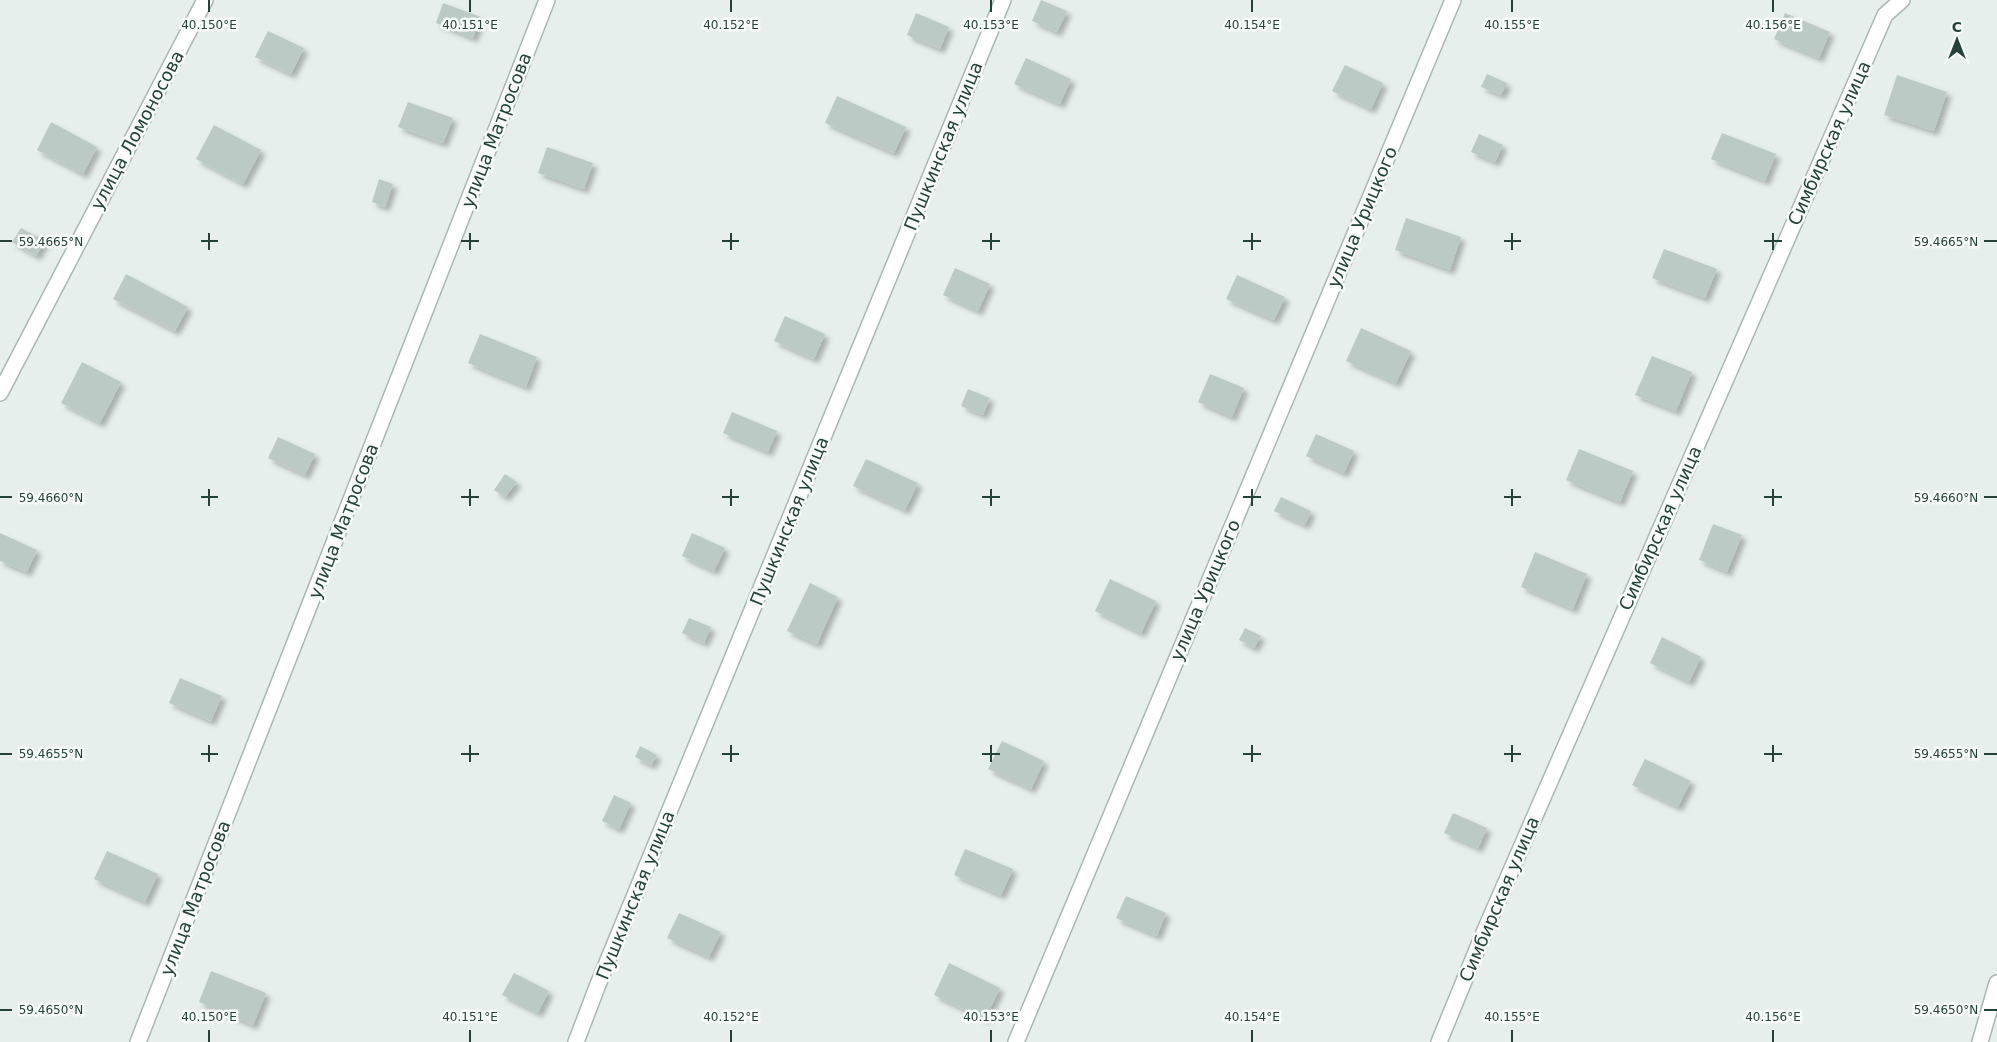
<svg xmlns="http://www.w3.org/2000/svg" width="1997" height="1042" font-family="'DejaVu Sans',sans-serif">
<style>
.building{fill:#bbcac4;filter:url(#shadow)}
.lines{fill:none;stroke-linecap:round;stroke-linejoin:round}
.minor-casing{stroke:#a8b8b2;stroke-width:18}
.minor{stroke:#fff;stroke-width:15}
.ticks{fill:none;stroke:#24423a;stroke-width:2}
.labels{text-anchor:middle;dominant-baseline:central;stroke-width:5;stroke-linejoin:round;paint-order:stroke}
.street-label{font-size:18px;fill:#24423a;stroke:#f7fbf9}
.ticks-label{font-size:12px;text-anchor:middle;fill:#24423a;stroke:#f7fbf9;stroke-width:5;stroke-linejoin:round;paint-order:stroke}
</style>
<defs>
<filter id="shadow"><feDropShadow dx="4.5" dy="4.5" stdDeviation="2.5" flood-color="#0004"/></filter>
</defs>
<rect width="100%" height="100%" fill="#e6efeb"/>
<g class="building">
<path d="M 1041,0 L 1067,11 L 1057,32 L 1032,21 Z"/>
<path d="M 443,3 L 481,17 L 473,38 L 436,23 Z"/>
<path d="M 916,13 L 949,27 L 940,49 L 907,35 Z"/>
<path d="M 1785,13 L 1830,32 L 1819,58 L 1774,39 Z"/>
<path d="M 268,31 L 304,48 L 291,74 L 255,57 Z"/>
<path d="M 1026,58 L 1071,79 L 1060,104 L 1014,84 Z"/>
<path d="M 1345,65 L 1383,83 L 1371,109 L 1332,91 Z"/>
<path d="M 1487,74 L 1507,83 L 1501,95 L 1481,87 Z"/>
<path d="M 1897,75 L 1947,92 L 1934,131 L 1884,115 Z"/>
<path d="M 837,96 L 906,127 L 894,153 L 825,123 Z"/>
<path d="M 408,102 L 453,118 L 443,143 L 398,127 Z"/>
<path d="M 51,122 L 97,147 L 83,174 L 37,150 Z"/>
<path d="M 214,125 L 261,150 L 243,184 L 196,159 Z"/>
<path d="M 1722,133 L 1776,154 L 1765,181 L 1711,159 Z"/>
<path d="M 1479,134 L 1503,145 L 1495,162 L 1471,152 Z"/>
<path d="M 547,147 L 593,163 L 584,189 L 538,173 Z"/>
<path d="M 379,179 L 393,184 L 385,207 L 372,202 Z"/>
<path d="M 1406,218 L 1461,237 L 1450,270 L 1395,250 Z"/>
<path d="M 21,228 L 45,241 L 36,256 L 12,242 Z"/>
<path d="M 1664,249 L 1717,269 L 1705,298 L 1652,278 Z"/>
<path d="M 955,268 L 990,284 L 978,311 L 943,295 Z"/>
<path d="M 126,274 L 188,307 L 175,331 L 113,299 Z"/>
<path d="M 1237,275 L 1285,297 L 1274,320 L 1226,299 Z"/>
<path d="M 785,316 L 825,334 L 814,359 L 774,341 Z"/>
<path d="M 1361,328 L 1411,351 L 1396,383 L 1346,361 Z"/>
<path d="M 480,334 L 537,357 L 526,387 L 468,363 Z"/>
<path d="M 1652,356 L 1692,372 L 1676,411 L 1635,395 Z"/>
<path d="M 82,362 L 121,382 L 100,423 L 61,403 Z"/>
<path d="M 1210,374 L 1244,388 L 1232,417 L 1198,402 Z"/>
<path d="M 968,389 L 990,398 L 983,415 L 961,406 Z"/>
<path d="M 732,412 L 777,431 L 768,452 L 723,433 Z"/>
<path d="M 1316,434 L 1354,451 L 1344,473 L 1306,456 Z"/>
<path d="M 278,437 L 315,454 L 305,475 L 268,458 Z"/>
<path d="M 1579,449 L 1633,471 L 1620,502 L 1566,480 Z"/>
<path d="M 866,459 L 918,483 L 905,510 L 853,486 Z"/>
<path d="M 505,474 L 517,482 L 505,497 L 494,490 Z"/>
<path d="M 1281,497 L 1311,511 L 1305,525 L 1274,511 Z"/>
<path d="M 1713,524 L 1742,535 L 1727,572 L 1699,560 Z"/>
<path d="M 0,533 L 37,550 L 27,572 L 0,561 Z"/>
<path d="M 692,533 L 725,548 L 714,571 L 682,556 Z"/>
<path d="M 1535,552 L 1587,574 L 1573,609 L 1521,587 Z"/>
<path d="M 1110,579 L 1156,601 L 1141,633 L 1095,611 Z"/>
<path d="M 810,583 L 838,597 L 817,644 L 787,631 Z"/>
<path d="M 689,618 L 711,627 L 704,643 L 682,633 Z"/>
<path d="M 1245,628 L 1261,636 L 1254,648 L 1239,640 Z"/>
<path d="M 1662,637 L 1701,657 L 1689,682 L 1650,663 Z"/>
<path d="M 180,678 L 222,696 L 211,721 L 169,703 Z"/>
<path d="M 1002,741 L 1044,761 L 1031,789 L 988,769 Z"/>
<path d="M 640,746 L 657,755 L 651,765 L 635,757 Z"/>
<path d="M 1645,759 L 1691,781 L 1678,807 L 1632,785 Z"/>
<path d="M 614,795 L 631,803 L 619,829 L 602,821 Z"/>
<path d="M 1453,813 L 1487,828 L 1478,848 L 1444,833 Z"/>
<path d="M 965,849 L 1013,869 L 1001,895 L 954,875 Z"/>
<path d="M 107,851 L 158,874 L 145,902 L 94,879 Z"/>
<path d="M 1126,896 L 1166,913 L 1157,936 L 1116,918 Z"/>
<path d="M 679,913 L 721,932 L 709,957 L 667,938 Z"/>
<path d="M 949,963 L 1000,988 L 985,1019 L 934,995 Z"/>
<path d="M 211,971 L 266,993 L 253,1025 L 199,1002 Z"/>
<path d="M 514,973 L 549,991 L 538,1013 L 502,995 Z"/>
</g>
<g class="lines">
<defs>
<g id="minor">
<path d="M 0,393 L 205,0"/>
<path d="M 138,1042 L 547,0"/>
<path d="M 576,1042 L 597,987 L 1003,0"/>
<path d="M 1016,1042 L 1453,0"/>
<path d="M 1439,1042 L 1485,930 L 1885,15 L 1902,0"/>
<path d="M 1980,1042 L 1997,983"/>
</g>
</defs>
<use href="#minor" class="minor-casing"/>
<use href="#minor" class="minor"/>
</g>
<path class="ticks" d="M 209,0 L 209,12M 470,0 L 470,12M 731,0 L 731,12M 991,0 L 991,12M 1252,0 L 1252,12M 1512,0 L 1512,12M 1773,0 L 1773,12M 209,233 L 209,250M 470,233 L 470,250M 731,233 L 731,250M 991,233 L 991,250M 1252,233 L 1252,250M 1512,233 L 1512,250M 1773,233 L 1773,250M 0,241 L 12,241M 201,241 L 218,241M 461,241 L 479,241M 722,241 L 739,241M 982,241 L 1000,241M 1243,241 L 1261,241M 1504,241 L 1521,241M 1764,241 L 1782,241M 1984,241 L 1997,241M 209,489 L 209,506M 470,489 L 470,506M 731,489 L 731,506M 991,489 L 991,506M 1252,489 L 1252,506M 1512,489 L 1512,506M 1773,489 L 1773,506M 0,497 L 12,497M 201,497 L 218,497M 461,497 L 479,497M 722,497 L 739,497M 982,497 L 1000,497M 1243,497 L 1261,497M 1504,497 L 1521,497M 1764,497 L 1782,497M 1984,497 L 1997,497M 209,745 L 209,762M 470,745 L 470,762M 731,745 L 731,762M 991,745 L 991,762M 1252,745 L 1252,762M 1512,745 L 1512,762M 1773,745 L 1773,762M 0,754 L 12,754M 201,754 L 218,754M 461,754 L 479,754M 722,754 L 739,754M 982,754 L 1000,754M 1243,754 L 1261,754M 1504,754 L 1521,754M 1764,754 L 1782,754M 1984,754 L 1997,754M 0,1010 L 12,1010M 1984,1010 L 1997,1010M 209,1030 L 209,1042M 470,1030 L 470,1042M 731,1030 L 731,1042M 991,1030 L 991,1042M 1252,1030 L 1252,1042M 1512,1030 L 1512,1042M 1773,1030 L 1773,1042"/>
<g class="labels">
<g class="street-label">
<text transform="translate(137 130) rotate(-62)">улица Ломоносова</text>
<text transform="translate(496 130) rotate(-69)">улица Матросова</text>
<text transform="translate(1829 143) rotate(-66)">Симбирская улица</text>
<text transform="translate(943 146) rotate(-68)">Пушкинская улица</text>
<text transform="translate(1362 217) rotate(-67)">улица Урицкого</text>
<text transform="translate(343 521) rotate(-69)">улица Матросова</text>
<text transform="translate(789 521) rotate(-68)">Пушкинская улица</text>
<text transform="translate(1660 528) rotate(-66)">Симбирская улица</text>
<text transform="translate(1205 590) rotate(-67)">улица Урицкого</text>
<text transform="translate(635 895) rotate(-68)">Пушкинская улица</text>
<text transform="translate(195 898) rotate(-69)">улица Матросова</text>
<text transform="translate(1499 899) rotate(-67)">Симбирская улица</text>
</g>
</g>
<g class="ticks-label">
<text x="209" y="29">40.150°E</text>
<text x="470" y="29">40.151°E</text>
<text x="731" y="29">40.152°E</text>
<text x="991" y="29">40.153°E</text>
<text x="1252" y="29">40.154°E</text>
<text x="1512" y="29">40.155°E</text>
<text x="1773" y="29">40.156°E</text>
<text x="51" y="246">59.4665°N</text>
<text x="1946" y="246">59.4665°N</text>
<text x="51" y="502">59.4660°N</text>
<text x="1946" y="502">59.4660°N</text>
<text x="51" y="758">59.4655°N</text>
<text x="1946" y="758">59.4655°N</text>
<text x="51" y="1014">59.4650°N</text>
<text x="1946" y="1014">59.4650°N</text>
<text x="209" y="1021">40.150°E</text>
<text x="470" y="1021">40.151°E</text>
<text x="731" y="1021">40.152°E</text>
<text x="991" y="1021">40.153°E</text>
<text x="1252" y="1021">40.154°E</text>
<text x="1512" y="1021">40.155°E</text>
<text x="1773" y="1021">40.156°E</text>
</g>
<g transform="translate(1957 40)" stroke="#f7fbf9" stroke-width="4" paint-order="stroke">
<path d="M0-4L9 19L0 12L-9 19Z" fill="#24423a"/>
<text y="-8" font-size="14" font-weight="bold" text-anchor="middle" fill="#24423a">С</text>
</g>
</svg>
